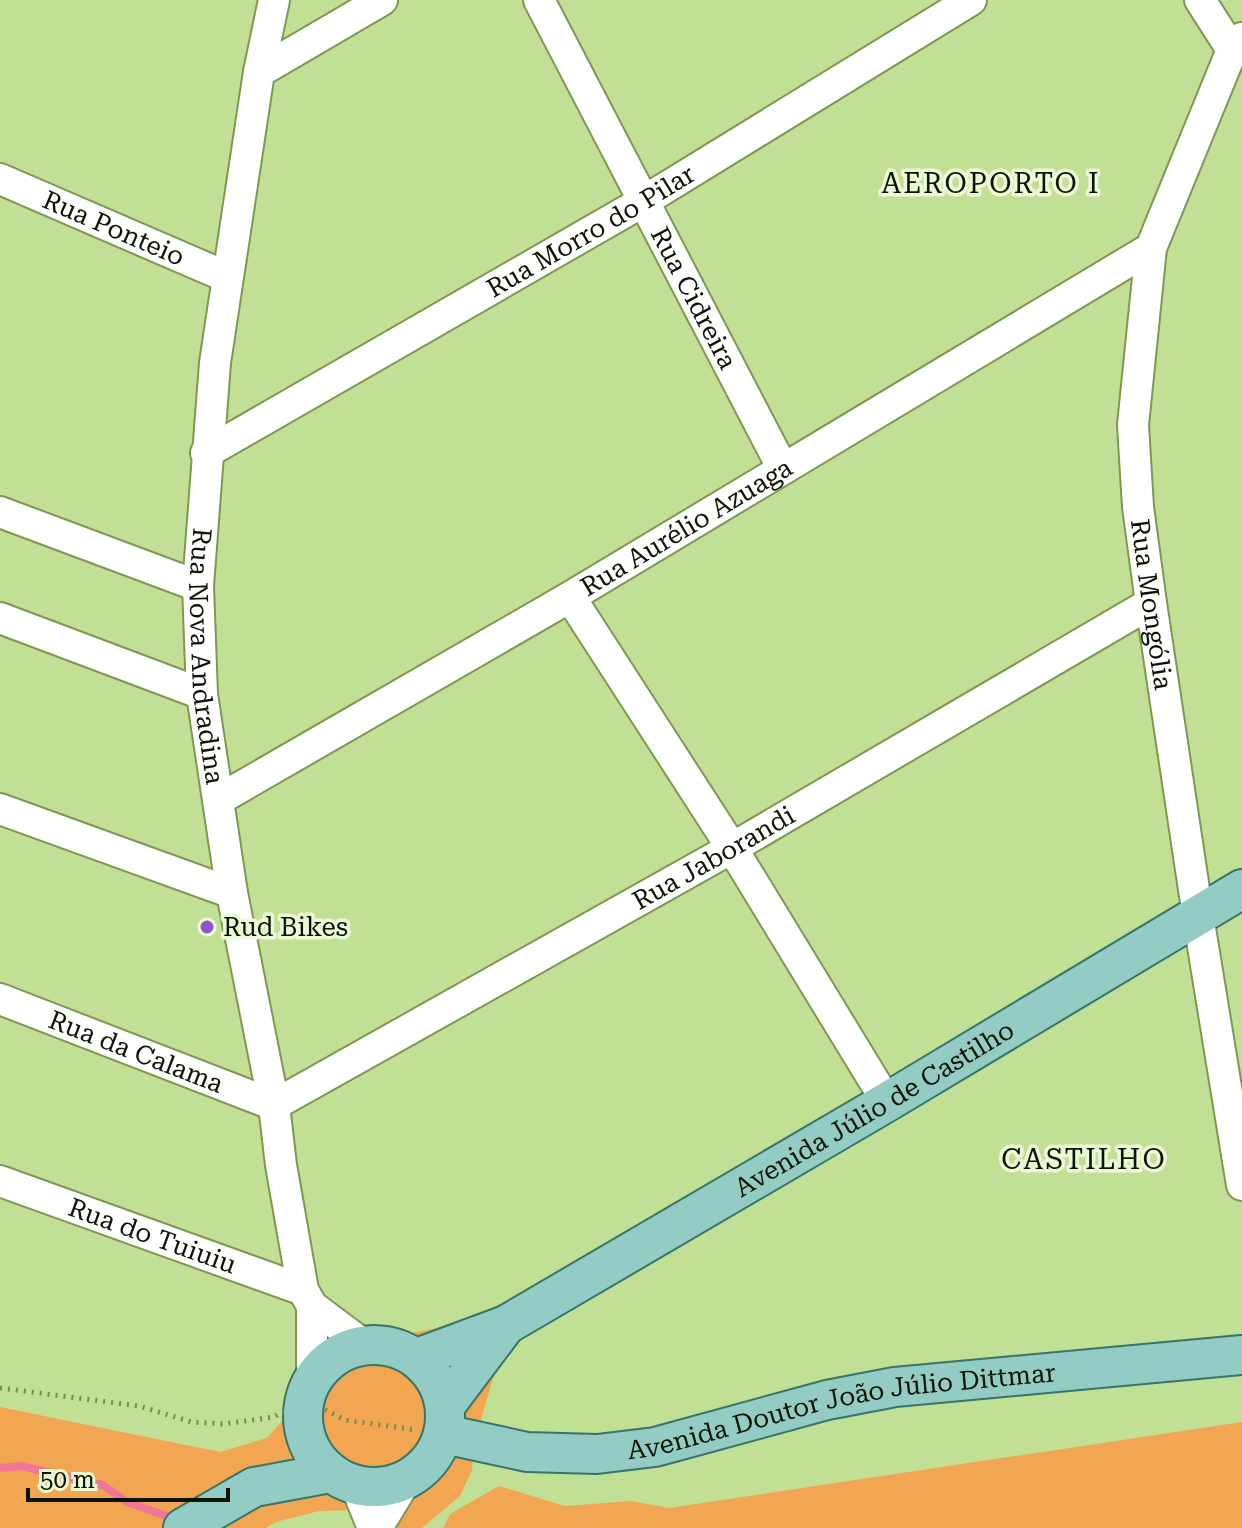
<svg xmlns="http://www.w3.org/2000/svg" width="1242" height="1528" font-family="'Roboto Serif',serif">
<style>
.green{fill:#f3a652}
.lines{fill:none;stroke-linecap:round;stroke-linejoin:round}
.stream{stroke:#f37595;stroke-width:8}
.minor-casing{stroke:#7e9852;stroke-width:34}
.major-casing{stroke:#357567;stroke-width:42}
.path{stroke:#768b58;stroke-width:5;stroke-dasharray:2 6;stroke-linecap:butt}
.minor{stroke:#fff;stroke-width:30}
.major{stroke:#93cbc5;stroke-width:38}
.poi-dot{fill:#9153c9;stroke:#ebfad6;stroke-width:3}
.labels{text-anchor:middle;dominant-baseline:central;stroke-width:7;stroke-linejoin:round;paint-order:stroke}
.street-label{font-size:26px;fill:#0b1400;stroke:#ebfad6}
.poi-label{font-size:26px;fill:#0b1400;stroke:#ebfad6;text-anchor:start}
.neighbourhood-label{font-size:28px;letter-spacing:2px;fill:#0b1400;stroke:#ebfad6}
</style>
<rect width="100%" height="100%" fill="#c2df96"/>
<g class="green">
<path d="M 310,1292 C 327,1303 344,1316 362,1325 C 409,1349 473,1315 517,1297 L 474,1443 L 472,1470 L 460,1496 L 422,1528 L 389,1528 L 358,1510 L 319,1511 L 276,1522 L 266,1528 L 0,1528 L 0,1407 L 220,1452 L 267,1438 L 289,1413 L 303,1375 Z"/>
<path d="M 1242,1422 L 1242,1528 L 443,1528 L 450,1514 L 499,1486 L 565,1506 L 631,1501 L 669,1508 Z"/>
</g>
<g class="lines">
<path class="stream" d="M 0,1468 L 21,1466 L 103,1485 L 127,1502 L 175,1519"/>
<defs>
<g id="minor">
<path id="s1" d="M 274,0 L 259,72 L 215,363 L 198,586 L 202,694 L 232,893 L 274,1105 L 281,1165 L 303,1290 L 312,1306 L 312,1379"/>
<path id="s2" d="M 539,0 L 783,469"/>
<path d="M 1200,0 L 1232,50"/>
<path id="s3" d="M 1242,38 L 1232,50 L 1151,248 L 1133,425 L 1138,507 L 1151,603 L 1198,916 L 1242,1185"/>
<path d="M 259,72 L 382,0"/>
<path id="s4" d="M 0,179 L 227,277"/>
<path id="s5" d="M 206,453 L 644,201 L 971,0"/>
<path d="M 0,512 L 198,586"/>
<path d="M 570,597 L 732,848 L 887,1102"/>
<path d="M 0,618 L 202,694"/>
<path id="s6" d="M 218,800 L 570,597 L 1151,248"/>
<path d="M 0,809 L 232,893"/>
<path id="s7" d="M 0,999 L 274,1105 L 732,848 L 1151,603"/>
<path id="s8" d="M 0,1181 L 303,1290"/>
<path d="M 312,1306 L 364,1345"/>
<path d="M 356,1486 L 373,1528"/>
<path d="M 377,1528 L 405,1482"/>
</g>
<g id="major">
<circle cx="374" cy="1416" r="71"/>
<path id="s9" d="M 417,1358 L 506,1325 L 887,1102 L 1242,889"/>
<path d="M 445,1406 L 506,1325"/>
<path id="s10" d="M 444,1434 L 527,1452 L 597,1454 L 655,1447 L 827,1400 L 895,1387 L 1242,1355"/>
<path d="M 183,1528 L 254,1487 L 330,1473"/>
</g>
</defs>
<use href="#minor" class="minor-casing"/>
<use href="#major" class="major-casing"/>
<g class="path">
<path d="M 0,1388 L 139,1406 L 192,1422 L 224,1424 L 274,1417 L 299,1402"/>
<path d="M 318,1406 L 345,1420 L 416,1430"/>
</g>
<use href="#minor" class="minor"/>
<use href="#major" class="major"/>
</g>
<circle class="poi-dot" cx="207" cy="927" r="8"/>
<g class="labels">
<g class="street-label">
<text stroke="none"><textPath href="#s4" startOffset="124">Rua Ponteio</textPath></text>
<text stroke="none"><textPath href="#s5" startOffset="444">Rua Morro do Pilar</textPath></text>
<text stroke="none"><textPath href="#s2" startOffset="336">Rua Cidreira</textPath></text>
<text stroke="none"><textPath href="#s6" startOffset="542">Rua Aurélio Azuaga</textPath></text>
<text stroke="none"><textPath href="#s3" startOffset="588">Rua Mongólia</textPath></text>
<text stroke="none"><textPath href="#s1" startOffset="662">Rua Nova Andradina</textPath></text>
<text stroke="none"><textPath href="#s7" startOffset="798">Rua Jaborandi</textPath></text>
<text stroke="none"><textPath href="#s7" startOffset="146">Rua da Calama</textPath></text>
<text stroke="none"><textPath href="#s9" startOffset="522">Avenida Júlio de Castilho</textPath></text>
<text stroke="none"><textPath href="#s8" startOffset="162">Rua do Tuiuiu</textPath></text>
<text stroke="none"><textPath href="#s10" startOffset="404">Avenida Doutor João Júlio Dittmar</textPath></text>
</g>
<g class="poi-label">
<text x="223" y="927">Rud Bikes</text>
</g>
<g class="neighbourhood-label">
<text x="991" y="183">AEROPORTO I</text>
<text x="1084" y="1159">CASTILHO</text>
</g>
</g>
<path d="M28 1488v12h200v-12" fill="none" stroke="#0b1400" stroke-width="4"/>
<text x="40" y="1488" font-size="24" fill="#0b1400" stroke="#ebfad6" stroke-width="6" paint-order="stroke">50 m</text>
</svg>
